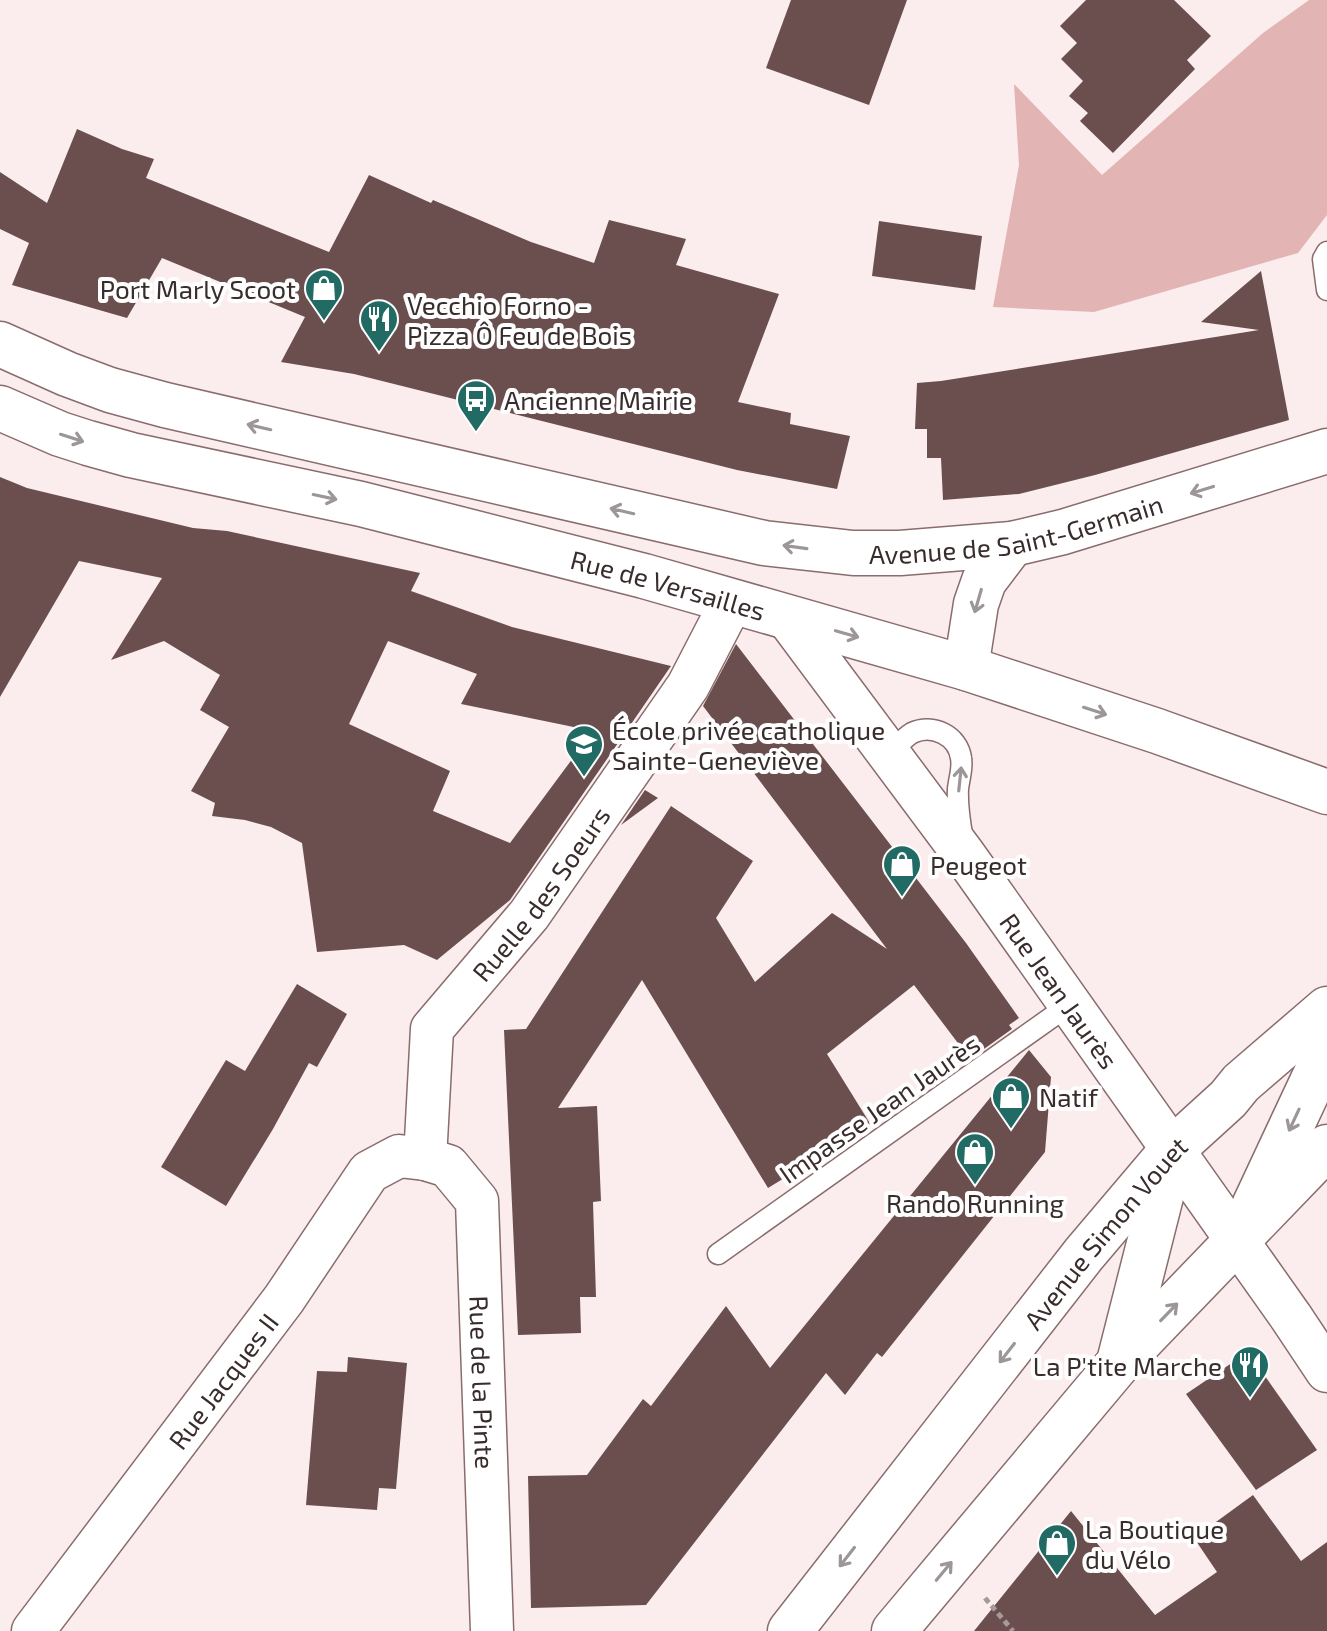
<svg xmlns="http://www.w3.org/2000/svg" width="1327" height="1631" font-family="'Exo 2',sans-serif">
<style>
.green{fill:#e3b4b4}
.building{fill:#6b4f4f;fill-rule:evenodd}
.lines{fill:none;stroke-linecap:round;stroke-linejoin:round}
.lane-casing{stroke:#8a6c6c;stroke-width:23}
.street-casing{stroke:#8a6c6c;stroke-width:45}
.primary-casing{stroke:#8a6c6c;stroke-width:47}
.path{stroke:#a69999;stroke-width:5;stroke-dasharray:6 4;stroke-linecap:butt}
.lane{stroke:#fff;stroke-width:20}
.street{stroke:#fff;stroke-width:42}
.primary{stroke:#fff;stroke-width:44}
.oneway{stroke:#9c9696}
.labels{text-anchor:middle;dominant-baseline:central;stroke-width:8;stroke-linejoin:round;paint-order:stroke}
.poi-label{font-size:26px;fill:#392c2c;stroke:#fefefe;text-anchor:start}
.street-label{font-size:26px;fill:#392c2c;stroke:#fefefe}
</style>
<rect width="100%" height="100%" fill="#fbeded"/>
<path class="green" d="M 1309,0 L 1327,0 L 1327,215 L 1298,253 L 1094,312 L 993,307 L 1019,165 L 1014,84 L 1102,175 L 1263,33 Z"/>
<g class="building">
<path d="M 791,0 L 907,0 L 869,105 L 766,68 Z"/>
<path d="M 1086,0 L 1174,0 L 1211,36 L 1187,60 L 1195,69 L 1113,153 L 1080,121 L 1088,113 L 1069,96 L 1083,81 L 1061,59 L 1077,43 L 1060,26 Z"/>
<path d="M 77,129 L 122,149 L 154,159 L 146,178 L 329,252 L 369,175 L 431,203 L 433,200 L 531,242 L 594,263 L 609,220 L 686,239 L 676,265 L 779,294 L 738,402 L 791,413 L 790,424 L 850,436 L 837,489 L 737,470 L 354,374 L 281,362 L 305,317 L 162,258 L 127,318 L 12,285 L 29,243 L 0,229 L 0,172 L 47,203 Z"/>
<path d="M 879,221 L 982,236 L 975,290 L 872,276 Z"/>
<path d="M 1261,271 L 1289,420 L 1095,475 L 1019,494 L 943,500 L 941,458 L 927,458 L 927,429 L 915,429 L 917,383 L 941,381 L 1259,330 L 1201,322 Z"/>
<path d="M 0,477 L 27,488 L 193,528 L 227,531 L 420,573 L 411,591 L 512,627 L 671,666 L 510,900 L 437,960 L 404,945 L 317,952 L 302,843 L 271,827 L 245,820 L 212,816 L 215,803 L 191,791 L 229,727 L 200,710 L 220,675 L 164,641 L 111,660 L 162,578 L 79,561 L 0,697 ZM 388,641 L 477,674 L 461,704 L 593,731 L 510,843 L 433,811 L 450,771 L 349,724 Z"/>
<path d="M 736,644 L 966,943 L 1019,1018 L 1009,1025 L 1012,1029 L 970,1059 L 914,985 L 827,1054 L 871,1125 L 768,1188 L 642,980 L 558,1108 L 597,1106 L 601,1201 L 593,1202 L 596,1297 L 580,1297 L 581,1333 L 518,1335 L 504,1030 L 526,1029 L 671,806 L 753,861 L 716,918 L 755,982 L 832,913 L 887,949 L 703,706 Z"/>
<path d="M 645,790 L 658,798 L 621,825 Z"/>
<path d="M 297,984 L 347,1014 L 317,1067 L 309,1063 L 273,1129 L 226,1206 L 161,1167 L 226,1060 L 245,1071 Z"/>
<path d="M 1029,1050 L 1051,1077 L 1045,1152 L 882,1357 L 877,1353 L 845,1395 L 826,1373 L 646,1605 L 531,1608 L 528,1476 L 587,1475 L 643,1399 L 651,1406 L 726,1306 L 770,1368 Z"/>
<path d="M 1248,1352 L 1317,1450 L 1256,1490 L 1186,1394 Z"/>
<path d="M 348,1357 L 407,1363 L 396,1489 L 379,1488 L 377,1510 L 306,1505 L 317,1371 L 347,1372 Z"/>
<path d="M 1253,1495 L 1301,1561 L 1327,1542 L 1327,1631 L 974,1631 L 1071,1511 L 1155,1615 L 1217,1572 L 1194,1538 Z"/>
</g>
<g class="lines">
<defs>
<g id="lane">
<path d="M 1327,252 L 1323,259 L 1327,290"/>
<path d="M 888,754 C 896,747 904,738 912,733 C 933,723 958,736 961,758 C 963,768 959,779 958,789 C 957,807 960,823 963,840"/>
<path d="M 718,1254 L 1069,1005"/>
</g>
<g id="street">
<path id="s1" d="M 786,616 L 965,856 L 1291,1317 L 1327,1371"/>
<path id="s2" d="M 425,1159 L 432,1029 L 529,915 L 688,686 L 732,601"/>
<path id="s3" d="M 33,1631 L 284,1299 L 369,1172 L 399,1156 L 425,1159 L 448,1166 L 477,1201 L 492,1631"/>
</g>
<g id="primary">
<path id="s4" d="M 0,344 L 67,374 L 110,390 L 165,405 L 764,543 L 853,553 L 900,553 L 1012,544 L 1063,532 L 1327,451"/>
<path id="s5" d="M 0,408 L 60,434 L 88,443 L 131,455 L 361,504 L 644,576 L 966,668 L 1157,731 L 1327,792"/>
<path d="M 966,668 L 976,604 L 984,581 L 1012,544"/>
<path d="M 1254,1206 L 1327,1050"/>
<path d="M 1119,1362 L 1170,1161"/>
<path id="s6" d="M 790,1631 L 1084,1254 L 1173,1149 L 1228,1099 L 1241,1083 L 1327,1009"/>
<path d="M 894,1631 L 1118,1364 L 1327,1147"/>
</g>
</defs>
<use href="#lane" class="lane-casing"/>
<use href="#street" class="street-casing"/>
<use href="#primary" class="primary-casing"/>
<path class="path" d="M 985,1598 L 1013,1631"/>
<use href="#lane" class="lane"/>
<use href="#street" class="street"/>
<use href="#primary" class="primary"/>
</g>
<defs><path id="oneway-shaft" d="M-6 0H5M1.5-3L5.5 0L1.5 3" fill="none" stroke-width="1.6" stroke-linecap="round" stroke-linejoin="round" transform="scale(2)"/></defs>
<g class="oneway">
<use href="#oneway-shaft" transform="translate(259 427) rotate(-167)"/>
<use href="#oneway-shaft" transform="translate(72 438) rotate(18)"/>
<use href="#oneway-shaft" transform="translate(1202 490) rotate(163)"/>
<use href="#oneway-shaft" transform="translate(325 497) rotate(12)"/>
<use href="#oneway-shaft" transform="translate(622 511) rotate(-167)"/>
<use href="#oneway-shaft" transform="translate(795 547) rotate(-172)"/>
<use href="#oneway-shaft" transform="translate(978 601) rotate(106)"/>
<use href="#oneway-shaft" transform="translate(847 634) rotate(16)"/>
<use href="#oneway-shaft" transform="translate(1095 711) rotate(18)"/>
<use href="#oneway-shaft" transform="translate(960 779) rotate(-84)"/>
<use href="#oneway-shaft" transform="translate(1294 1120) rotate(115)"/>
<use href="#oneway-shaft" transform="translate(1169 1312) rotate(-46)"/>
<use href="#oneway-shaft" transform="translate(1007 1353) rotate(128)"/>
<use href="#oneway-shaft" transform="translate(847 1557) rotate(128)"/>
<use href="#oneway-shaft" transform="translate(944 1571) rotate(-50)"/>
</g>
<defs>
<symbol id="shop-pin" viewBox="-11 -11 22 30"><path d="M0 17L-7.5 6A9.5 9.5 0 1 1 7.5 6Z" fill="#216b64" stroke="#fefefe"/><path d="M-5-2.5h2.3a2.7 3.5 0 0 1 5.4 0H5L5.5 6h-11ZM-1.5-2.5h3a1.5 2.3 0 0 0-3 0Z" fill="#fff"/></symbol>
<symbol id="restaurant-pin" viewBox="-11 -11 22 30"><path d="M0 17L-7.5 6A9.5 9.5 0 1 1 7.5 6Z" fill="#216b64" stroke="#fefefe"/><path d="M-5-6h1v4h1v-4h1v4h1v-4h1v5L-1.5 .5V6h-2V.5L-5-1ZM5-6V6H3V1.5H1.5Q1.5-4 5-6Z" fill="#fff"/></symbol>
<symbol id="bus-pin" viewBox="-11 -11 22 30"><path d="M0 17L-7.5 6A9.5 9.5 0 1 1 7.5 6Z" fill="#216b64" stroke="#fefefe"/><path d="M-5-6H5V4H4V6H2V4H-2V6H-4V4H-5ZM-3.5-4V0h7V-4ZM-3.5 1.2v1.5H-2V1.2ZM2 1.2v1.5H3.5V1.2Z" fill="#fff"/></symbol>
<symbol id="school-pin" viewBox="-11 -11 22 30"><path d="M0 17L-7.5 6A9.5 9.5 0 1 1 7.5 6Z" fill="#216b64" stroke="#fefefe"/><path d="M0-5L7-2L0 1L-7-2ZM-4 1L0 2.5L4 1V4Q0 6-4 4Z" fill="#fff"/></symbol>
</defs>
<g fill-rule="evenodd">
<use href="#shop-pin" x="302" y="266" width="44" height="60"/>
<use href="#restaurant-pin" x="357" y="297" width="44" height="60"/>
<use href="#bus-pin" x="454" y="377" width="44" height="60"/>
<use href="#school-pin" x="562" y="722" width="44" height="60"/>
<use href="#shop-pin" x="880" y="842" width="44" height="60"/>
<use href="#shop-pin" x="989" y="1074" width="44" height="60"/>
<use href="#shop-pin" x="953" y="1130" width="44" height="60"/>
<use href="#restaurant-pin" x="1228" y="1343" width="44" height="60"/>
<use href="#shop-pin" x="1035" y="1521" width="44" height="60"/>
</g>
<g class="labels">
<g class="poi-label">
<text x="296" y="288" text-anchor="end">Port Marly Scoot</text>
<text x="407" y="304">Vecchio Forno -<tspan x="407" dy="30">Pizza Ô Feu de Bois</tspan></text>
<text x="504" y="399">Ancienne Mairie</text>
<text x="612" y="729">École privée catholique<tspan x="612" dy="30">Sainte-Geneviève</tspan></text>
<text x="930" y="864">Peugeot</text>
<text x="1039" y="1096">Natif</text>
<text x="975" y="1202" text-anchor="middle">Rando Running</text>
<text x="1222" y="1365" text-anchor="end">La P'tite Marche</text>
<text x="1085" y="1528">La Boutique<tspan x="1085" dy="30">du Vélo</tspan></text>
</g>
<g class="street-label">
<text stroke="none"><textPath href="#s4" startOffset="1046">Avenue de Saint-Germain</textPath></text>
<text stroke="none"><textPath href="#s5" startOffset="692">Rue de Versailles</textPath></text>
<text stroke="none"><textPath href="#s2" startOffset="304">Ruelle des Soeurs</textPath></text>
<text stroke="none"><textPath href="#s1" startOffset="464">Rue Jean Jaurès</textPath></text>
<text transform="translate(879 1108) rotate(-35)">Impasse Jean Jaurès</text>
<text stroke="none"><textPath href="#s6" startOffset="508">Avenue Simon Vouet</textPath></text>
<text stroke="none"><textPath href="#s3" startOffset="314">Rue Jacques II</textPath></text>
<text stroke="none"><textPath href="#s3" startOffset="880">Rue de la Pinte</textPath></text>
</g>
</g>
</svg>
